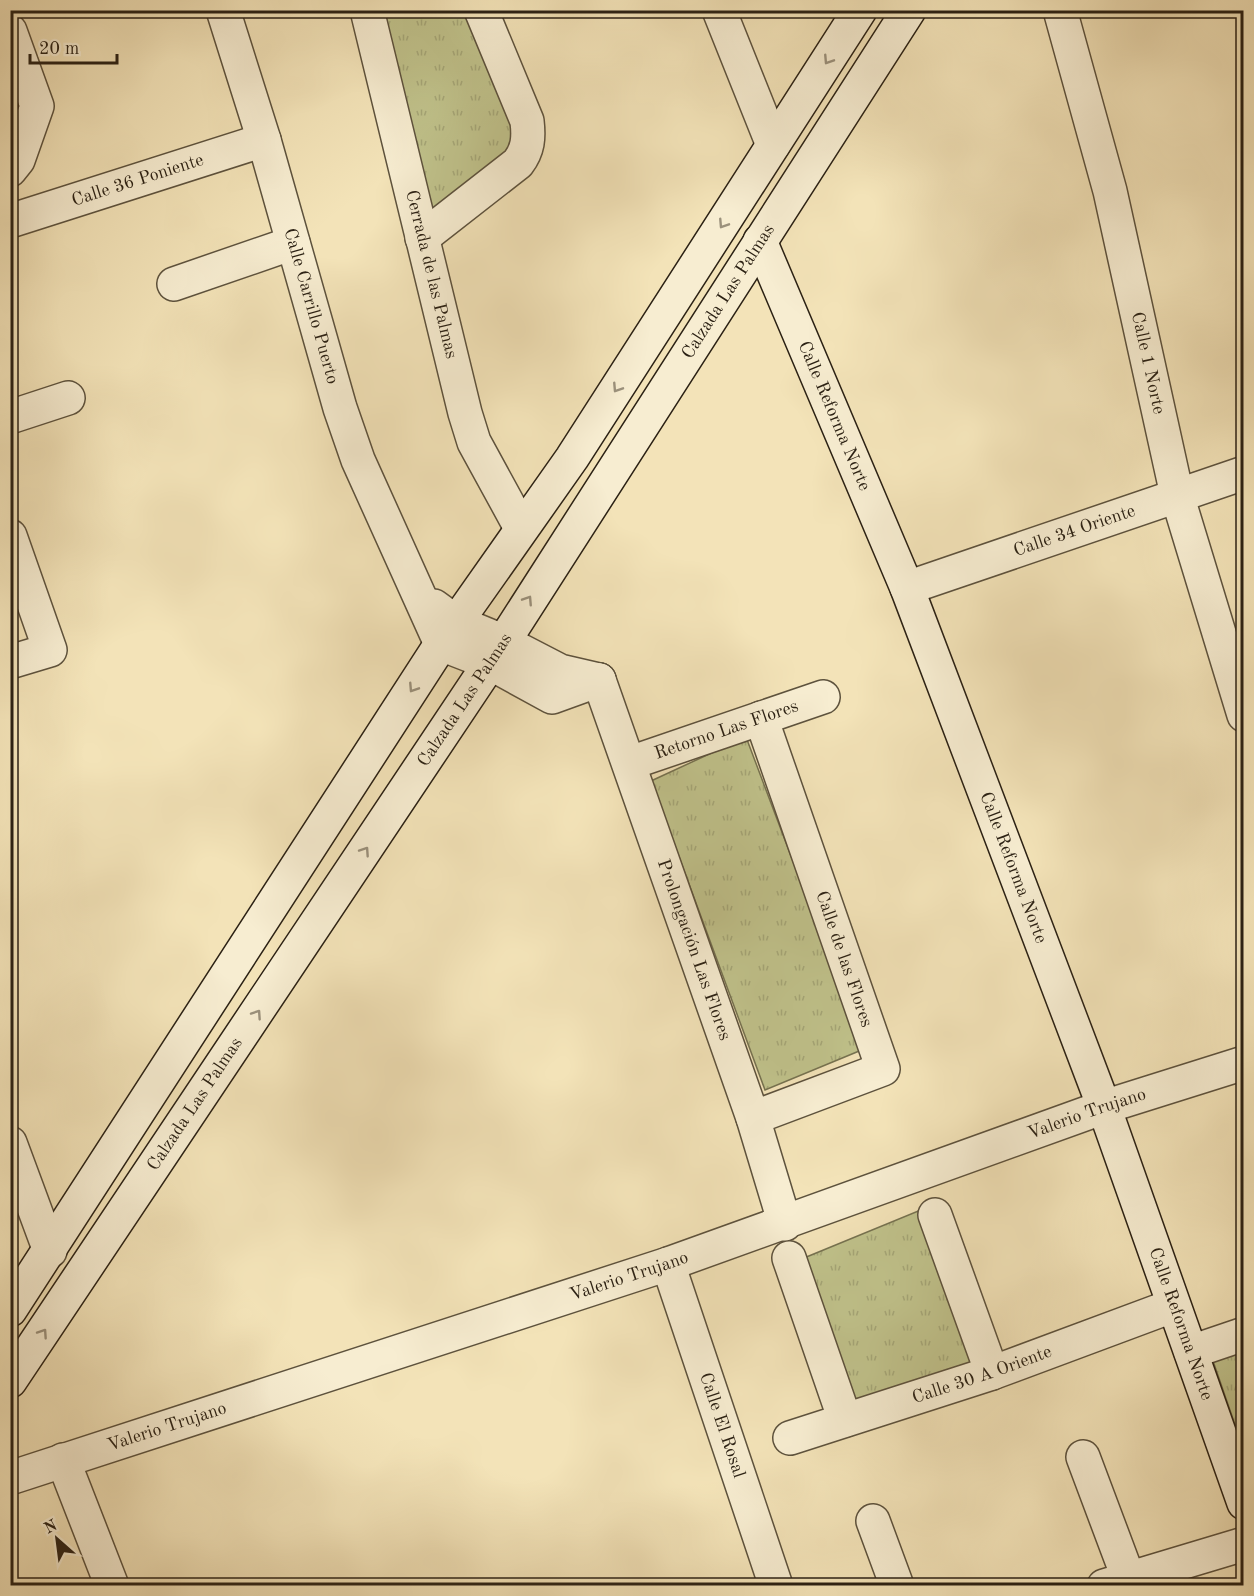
<svg xmlns="http://www.w3.org/2000/svg" width="1254" height="1596" font-family="'Old Standard TT',serif">
<style>
.park{fill:url(#park-tufts);stroke:#767250;stroke-width:1.5}
.lines{fill:none;stroke-linecap:round;stroke-linejoin:round}
.street-casing{stroke:#5d523d;stroke-width:36}
.secondary-casing{stroke:#2b2114;stroke-width:36}
.street{stroke:#f7edd1;stroke-width:33}
.secondary{stroke:#f7edd1;stroke-width:33}
.oneway{stroke:#9b917c}
.labels{text-anchor:middle;dominant-baseline:central;stroke-width:4.5;stroke-linejoin:round;paint-order:stroke}
.street-label{font-size:18px;fill:#2b2114;stroke:#f7edd1}
</style>
<defs>
<pattern id="park-tufts" width="24" height="20" patternUnits="userSpaceOnUse" patternTransform="scale(1.5)"><rect width="24" height="20" fill="#c0c28b"/><path d="M3 7l-1-3M5 7V3M7 7l1-3M15 17l-1-3M17 17v-4M19 17l1-3" fill="none" stroke="#a5a677"/></pattern>
</defs>
<rect width="100%" height="100%" fill="#f3e3b8"/>
<filter id="stains"><feTurbulence type="fractalNoise" baseFrequency=".00333" numOctaves="4"/><feColorMatrix values="0 0 0 0 .2 0 0 0 0 .09 0 0 0 0 .02 0 0 0 .5 -.17"/></filter>
<radialGradient id="worn" r=".72"><stop offset=".6" stop-color="#630" stop-opacity="0"/><stop offset="1" stop-color="#630" stop-opacity=".3"/></radialGradient>
<g class="park">
<path d="M 378,11 L 470,11 L 524,148 L 425,221 Z"/>
<path d="M 746,737 L 864,1049 L 765,1090 L 651,781 Z"/>
<path d="M 928,1207 L 971,1363 L 856,1405 L 804,1258 Z"/>
<path d="M 1243,1347 L 1243,1448 L 1212,1358 Z"/>
</g>
<g class="lines">
<defs>
<g id="street">
<path id="s1" d="M 223,10 L 264,140 L 340,408 L 358,460 L 441,644 L 490,663 L 552,697 L 599,680"/>
<path id="s2" d="M 367,10 L 465,413 L 474,442 L 521,528"/>
<path d="M 719,10 L 773,145"/>
<path id="s3" d="M 1060,10 L 1110,191 L 1177,495 L 1244,715"/>
<path d="M 10,31 L 37,106 L 18,160 L 10,170"/>
<path id="s4" d="M 10,221 L 264,140"/>
<path d="M 422,238 L 518,163 C 528,150 529,138 527,121 L 481,10"/>
<path d="M 174,284 L 293,243"/>
<path d="M 10,417 L 68,398"/>
<path d="M 10,536 L 50,650 L 10,662"/>
<path id="s5" d="M 907,588 L 1244,473"/>
<path d="M 434,606 L 456,622 L 502,641 L 560,671 L 599,680"/>
<path id="s6" d="M 599,680 L 753,1118 L 785,1224"/>
<path id="s7" d="M 630,763 L 823,697"/>
<path d="M 753,1118 L 883,1069 L 761,718"/>
<path d="M 10,1143 L 50,1251"/>
<path d="M 935,1215 L 992,1373"/>
<path d="M 789,1258 L 845,1420"/>
<path id="s8" d="M 668,1264 L 776,1586"/>
<path d="M 1191,1352 L 1244,1334"/>
<path id="s9" d="M 790,1438 L 992,1373 L 1172,1306"/>
<path d="M 1083,1457 L 1128,1577"/>
<path d="M 63,1460 L 112,1586"/>
<path id="s10" d="M 10,1478 L 668,1264 L 1104,1107 L 1244,1063"/>
<path d="M 873,1521 L 897,1586"/>
<path d="M 1104,1586 L 1244,1544"/>
</g>
<g id="secondary">
<path id="s11" d="M 760,241 L 907,588 L 1104,1107 L 1244,1503"/>
<path d="M 10,1310 L 441,644 L 572,458 L 860,10"/>
<path id="s12" d="M 10,1381 L 490,663 L 909,10"/>
</g>
</defs>
<use href="#street" class="street-casing"/>
<use href="#secondary" class="secondary-casing"/>
<use href="#street" class="street"/>
<use href="#secondary" class="secondary"/>
</g>
<defs><path id="oneway-chevron" d="M-2-3.5L2.5 0L-2 3.5" fill="none" stroke-width="1.6" stroke-linecap="round" stroke-linejoin="round" transform="scale(1.5)"/></defs>
<g class="oneway">
<use href="#oneway-chevron" transform="translate(828 60) rotate(123)"/>
<use href="#oneway-chevron" transform="translate(723 224) rotate(123)"/>
<use href="#oneway-chevron" transform="translate(617 388) rotate(123)"/>
<use href="#oneway-chevron" transform="translate(528 600) rotate(-57)"/>
<use href="#oneway-chevron" transform="translate(413 688) rotate(123)"/>
<use href="#oneway-chevron" transform="translate(365 851) rotate(-56)"/>
<use href="#oneway-chevron" transform="translate(257 1014) rotate(-56)"/>
<use href="#oneway-chevron" transform="translate(43 1333) rotate(-56)"/>
</g>
<g class="labels">
<g class="street-label">
<text stroke="none"><textPath href="#s4" startOffset="134">Calle 36 Poniente</textPath></text>
<text stroke="none"><textPath href="#s2" startOffset="272">Cerrada de las Palmas</textPath></text>
<text stroke="none"><textPath href="#s12" startOffset="1305">Calzada Las Palmas</textPath></text>
<text stroke="none"><textPath href="#s1" startOffset="309">Calle Carrillo Puerto</textPath></text>
<text stroke="none"><textPath href="#s3" startOffset="364">Calle 1 Norte</textPath></text>
<text stroke="none"><textPath href="#s11" startOffset="190">Calle Reforma Norte</textPath></text>
<text stroke="none"><textPath href="#s5" startOffset="177">Calle 34 Oriente</textPath></text>
<text stroke="none"><textPath href="#s12" startOffset="819">Calzada Las Palmas</textPath></text>
<text stroke="none"><textPath href="#s7" startOffset="102">Retorno Las Flores</textPath></text>
<text stroke="none"><textPath href="#s11" startOffset="676">Calle Reforma Norte</textPath></text>
<text stroke="none"><textPath href="#s6" startOffset="286">Prolongación Las Flores</textPath></text>
<text transform="translate(844 959) rotate(71)">Calle de las Flores</text>
<text stroke="none"><textPath href="#s12" startOffset="333">Calzada Las Palmas</textPath></text>
<text stroke="none"><textPath href="#s10" startOffset="1137">Valerio Trujano</textPath></text>
<text stroke="none"><textPath href="#s10" startOffset="651">Valerio Trujano</textPath></text>
<text stroke="none"><textPath href="#s11" startOffset="1162">Calle Reforma Norte</textPath></text>
<text stroke="none"><textPath href="#s9" startOffset="202">Calle 30 A Oriente</textPath></text>
<text stroke="none"><textPath href="#s8" startOffset="170">Calle El Rosal</textPath></text>
<text stroke="none"><textPath href="#s10" startOffset="165">Valerio Trujano</textPath></text>
</g>
</g>
<rect width="1254" height="1596" fill="none" stroke="#f3e3b8" stroke-width="36"/>
<rect x="12" y="12" width="1230" height="1572" fill="none" stroke="#2b2114" stroke-width="3"/>
<rect x="18" y="18" width="1218" height="1560" fill="none" stroke="#2b2114" stroke-width="1.5"/>
<g transform="translate(57 1539) rotate(332)" stroke="#f7edd1" stroke-width="4.5" paint-order="stroke">
<path d="M0-4.5L10 22L0 15L-10 22Z" fill="#2b2114"/>
<text y="-9" font-size="16" font-weight="bold" text-anchor="middle" fill="#2b2114">N</text>
</g>
<path d="M30 54v9h87v-9" fill="none" stroke="#2b2114" stroke-width="3"/>
<text x="39" y="54" font-size="18" fill="#2b2114" stroke="#f7edd1" stroke-width="4.5" paint-order="stroke">20 m</text>
<rect width="100%" height="100%" filter="url(#stains)"/>
<rect width="100%" height="100%" fill="url(#worn)"/>
</svg>
